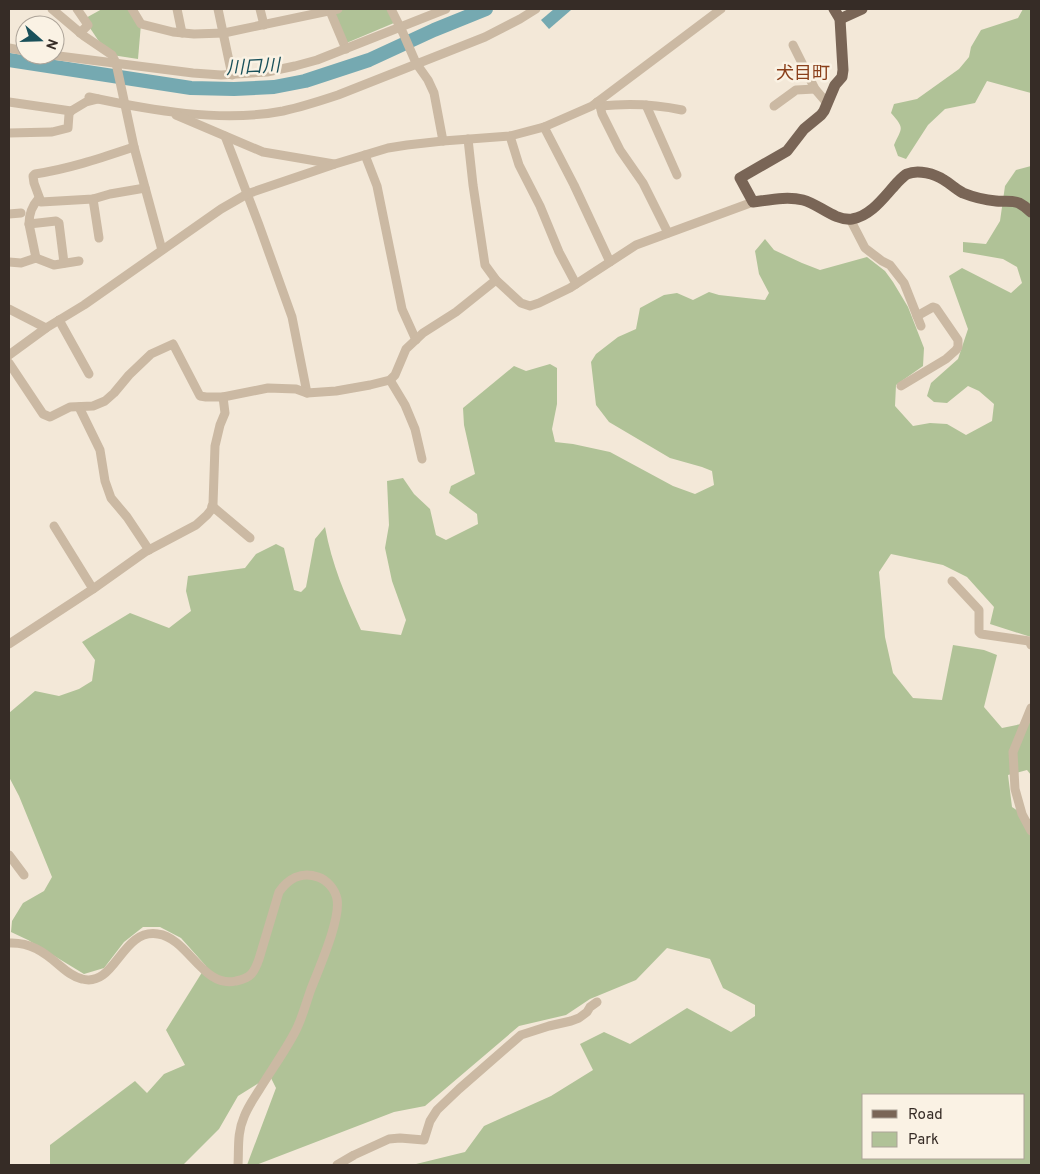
<svg xmlns="http://www.w3.org/2000/svg" width="1040" height="1174" font-family="Overpass,'Noto Sans JP',sans-serif">
<style>
.green{fill:#b0c297;fill-rule:evenodd}
.water{fill:#75a9b1}
.lines{fill:none;stroke-linecap:round;stroke-linejoin:round}
.river{stroke:#75a9b1;stroke-width:14}
.minor{stroke:#cbb9a3;stroke-width:9}
.major{stroke:#796556;stroke-width:11}
.labels{text-anchor:middle;dominant-baseline:central;stroke-width:5;stroke-linejoin:round;paint-order:stroke}
.water-label{font-size:18px;font-style:italic;fill:#19505a;stroke:#faf2e4}
.neighbourhood-label{font-size:18px;fill:#8a3f1a;stroke:#faf2e4}
</style>
<rect width="100%" height="100%" fill="#f3e8d8"/>
<g class="green">
<path d="M 102,9 L 132,9 L 141,24 L 138,59 L 112,55 L 104,49 L 84,19 Z"/>
<path d="M 338,9 L 391,9 L 394,23 L 344,44 L 330,11 Z"/>
<path d="M 1023,9 L 1031,9 L 1031,93 L 987,81 L 975,103 L 945,109 L 928,125 L 906,159 L 898,156 L 894,145 C 902,127 905,129 891,113 L 894,104 L 917,99 L 959,69 L 969,57 L 971,47 L 981,30 L 1018,18 Z"/>
<path d="M 1031,166 L 1031,637 L 990,624 L 994,607 L 967,577 L 943,565 L 891,554 L 879,572 L 885,637 L 893,673 L 913,698 L 942,700 L 953,645 L 984,650 L 997,655 L 984,707 L 1002,728 L 1031,722 L 1031,775 L 1027,770 L 1008,775 L 1012,807 L 1031,820 L 1031,1165 L 412,1165 L 465,1152 L 484,1126 L 551,1096 L 593,1070 L 580,1044 L 604,1032 L 630,1044 L 687,1008 L 731,1032 L 755,1016 L 755,1005 L 723,988 L 710,959 L 667,948 L 636,980 L 590,999 L 566,1015 L 519,1026 L 425,1106 L 394,1112 L 256,1165 L 247,1165 L 276,1088 L 270,1076 L 238,1096 L 219,1129 L 183,1165 L 50,1165 L 50,1145 L 135,1081 L 147,1093 L 164,1074 L 185,1065 L 166,1030 L 206,966 L 181,938 L 160,927 L 143,927 L 124,942 L 104,968 L 84,974 L 28,940 L 11,932 L 12,921 L 23,903 L 44,891 L 52,877 L 19,796 L 9,777 L 9,713 L 35,691 L 59,696 L 79,689 L 92,681 L 95,660 L 82,642 L 130,613 L 169,628 L 191,611 L 186,591 L 188,576 L 245,568 L 256,554 L 276,544 L 284,548 L 294,590 L 301,592 L 306,587 L 315,539 L 325,527 C 332,565 345,595 361,630 L 401,635 L 406,620 L 392,581 L 385,548 L 389,525 L 387,481 L 403,478 L 414,494 L 430,509 L 436,535 L 446,540 L 478,524 L 477,514 L 449,493 L 451,486 L 475,474 L 464,425 L 463,408 L 514,366 L 526,371 L 550,364 L 557,368 L 557,404 L 552,429 L 555,442 L 573,444 L 610,452 L 673,486 L 695,494 L 714,485 L 712,471 L 702,467 L 670,458 L 609,422 L 596,405 L 591,362 L 596,354 L 618,337 L 636,329 L 640,308 L 664,295 L 677,293 L 693,300 L 709,292 L 719,295 L 765,300 L 769,293 L 759,274 L 755,251 L 765,239 L 774,250 L 802,263 L 820,270 L 867,257 L 885,271 L 893,282 L 908,307 L 924,348 L 923,366 L 896,385 L 895,406 L 913,426 L 930,423 L 947,424 L 966,435 L 992,421 L 994,404 L 979,391 L 968,386 L 947,403 L 934,402 L 927,396 L 931,383 L 958,359 L 968,329 L 949,276 L 962,268 L 1011,293 L 1022,283 L 1017,267 L 1003,259 L 963,252 L 963,242 L 986,244 L 1000,221 L 1005,186 L 1016,170 ZM 864,1095 L 1024,1095 L 1024,1158 L 864,1158 Z"/>
</g>
<path class="water" d="M 554,9 L 570,9 L 571,10 L 549,29 L 541,20 Z"/>
<g class="lines">
<path class="river" d="M 9,60 L 191,88 L 234,89 L 274,87 L 305,81 L 369,60 L 434,30 L 486,9"/>
<g class="minor">
<path d="M 52,9 L 84,36 L 112,55 L 116,63 L 134,147 L 162,250"/>
<path d="M 77,9 L 88,25 L 80,33"/>
<path d="M 132,9 L 141,24 L 173,32 L 194,34 L 224,33 L 338,9"/>
<path d="M 177,9 L 182,33"/>
<path d="M 218,9 L 232,75"/>
<path d="M 260,9 L 264,25"/>
<path d="M 391,9 L 403,33 L 416,63 L 428,80 L 434,93 L 443,141"/>
<path d="M 330,11 L 346,49"/>
<path d="M 793,45 L 815,89 L 827,103"/>
<path d="M 9,48 L 25,51"/>
<path d="M 51,55 L 193,73 L 221,75 L 267,72 L 295,66 L 317,60 L 446,9"/>
<path d="M 89,97 C 149,110 222,123 283,111 C 301,107 320,101 338,95 L 485,37 L 520,19 L 536,9"/>
<path d="M 9,102 L 71,111 L 86,102 L 98,99"/>
<path d="M 597,102 L 600,106 C 628,103 655,104 682,110"/>
<path d="M 646,105 L 677,175"/>
<path d="M 600,106 L 602,114 L 620,150 L 643,183 L 668,233"/>
<path d="M 774,106 L 796,90 L 815,89"/>
<path d="M 176,115 L 263,152 L 334,164"/>
<path d="M 544,127 L 574,185 L 610,262"/>
<path d="M 9,133 L 52,132 L 68,128 L 69,114 L 71,111"/>
<path d="M 225,136 L 259,225 L 292,317 L 307,393"/>
<path d="M 510,136 L 519,165 L 540,206 L 559,252 L 576,284"/>
<path d="M 468,139 L 473,185 L 485,265 L 496,280 L 521,303 L 530,306 L 539,303 L 570,288 L 636,245 L 753,202"/>
<path d="M 134,147 C 101,158 69,169 35,174 L 33,176 L 34,183 L 41,202 L 93,199 L 110,194 L 145,188"/>
<path d="M 365,155 L 377,186 L 402,309 L 416,340"/>
<path d="M 93,199 L 99,238"/>
<path d="M 9,214 L 21,213"/>
<path d="M 850,219 L 865,248 L 882,261 L 890,265 L 904,283 L 921,326"/>
<path d="M 29,224 C 29,213 32,206 39,198"/>
<path d="M 36,258 L 29,224 L 56,221 L 59,223 L 64,263"/>
<path d="M 9,262 L 21,263 L 36,258 L 54,265 L 79,261"/>
<path d="M 9,309 L 46,328"/>
<path d="M 59,320 L 89,374"/>
<path d="M 9,355 L 46,328 L 84,305 L 221,209 L 247,194 L 335,164 L 388,148 L 407,145 L 443,141 L 510,136 L 544,127 L 592,106 L 721,9"/>
<path d="M 9,363 L 43,414 L 50,417 L 70,407 L 93,406 L 105,401 L 114,393 L 129,375 L 151,354 L 173,344 L 200,396 L 206,397 L 223,397 L 268,388 L 296,389 L 307,393 L 336,391 L 370,385 L 390,380 L 395,375 L 406,349 L 423,333 L 456,312 L 496,280"/>
<path d="M 390,380 L 405,405 L 415,429 L 422,459"/>
<path d="M 901,386 L 946,359 L 956,350 L 958,347 L 958,340 L 936,308 L 933,307 L 917,316"/>
<path d="M 79,407 L 100,450 L 105,481 L 111,498 L 127,517 L 149,550"/>
<path d="M 212,506 L 250,538"/>
<path d="M 54,526 L 93,589"/>
<path d="M 952,581 L 979,610 L 979,632 L 981,634 L 1029,641 L 1031,645"/>
<path d="M 9,644 L 93,589 L 145,552 L 196,525 L 207,515 L 211,510 L 213,504 L 215,446 L 220,425 L 225,413 L 223,397"/>
<path d="M 1031,708 L 1013,752 L 1015,789 L 1022,814 L 1031,831"/>
<path d="M 9,855 L 24,875"/>
<path d="M 9,943 C 30,942 44,952 59,965 C 66,971 73,977 82,979 C 116,988 121,928 158,934 C 188,938 203,989 236,981 C 251,978 254,973 259,959 L 279,892 C 288,879 301,871 318,877 C 327,880 335,889 337,899 C 341,919 319,968 311,989 C 306,1003 302,1019 295,1032 C 285,1051 272,1069 261,1087 C 255,1097 248,1106 244,1117 C 237,1133 239,1148 238,1165"/>
<path d="M 337,1165 L 354,1155 L 389,1139 L 400,1138 L 424,1140 L 430,1121 L 437,1110 L 459,1089 L 521,1035 L 549,1026 L 571,1021 L 579,1018 L 587,1012 L 590,1007 L 597,1002"/>
</g>
<g class="major">
<path d="M 834,9 L 840,19 L 843,70 L 842,77 L 835,85 L 824,111 L 821,115 L 804,129 L 787,151 L 740,178 L 753,202 C 769,200 787,196 803,200 C 819,204 834,221 852,219 C 871,216 884,197 896,184 C 899,181 903,176 907,174 C 918,169 935,174 944,180 C 951,184 955,189 963,193 C 973,197 985,200 996,201 C 1003,202 1012,200 1019,203 C 1023,205 1028,209 1031,212"/>
<path d="M 840,19 L 862,9"/>
</g>
</g>
<g class="labels">
<g class="water-label">
<text transform="translate(253 68) rotate(-3)">川口川</text>
</g>
<g class="neighbourhood-label">
<text x="803" y="74">犬目町</text>
</g>
</g>
<rect width="1040" height="1174" fill="none" stroke="#362c26" stroke-width="20"/>
<rect x="862" y="1094" width="162" height="65" fill="#faf2e4" stroke="#aca398"/>
<rect x="872" y="1110" width="25" height="8" fill="#796556" stroke="#aca398"/>
<text x="908" y="1119" font-size="15" fill="#362c26">Road</text>
<rect x="872" y="1132" width="25" height="15" fill="#b0c297" stroke="#aca398"/>
<text x="908" y="1144" font-size="15" fill="#362c26">Park</text>
<g transform="translate(40 40) rotate(110)"><circle r="24" fill="#faf2e4" stroke="#aca398"/>
<path d="M0-4L9 19L0 12L-9 19Z" fill="#19505a"/>
<text y="-8" font-size="14" font-weight="bold" text-anchor="middle" fill="#362c26">N</text>
</g>
</svg>
